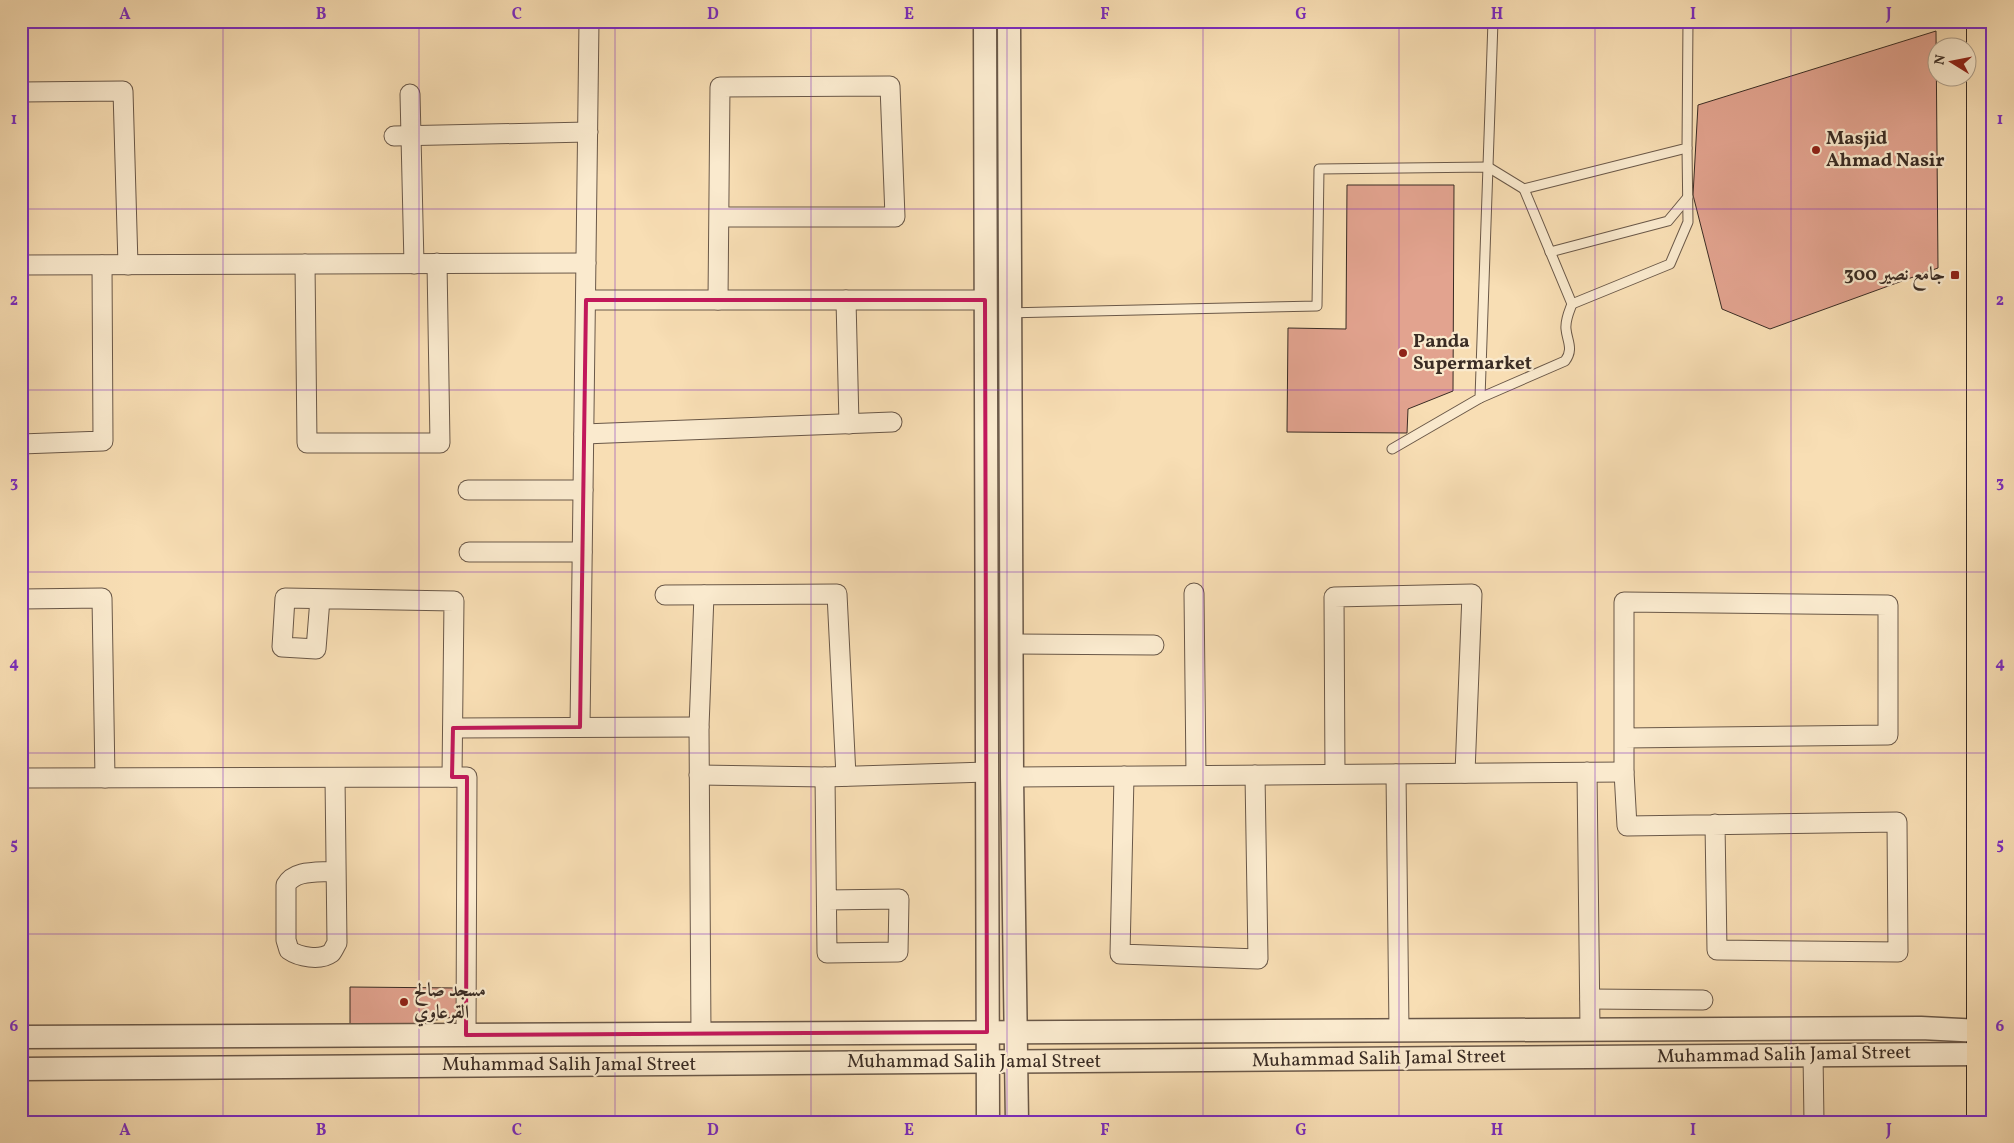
<svg xmlns="http://www.w3.org/2000/svg" width="2014" height="1143" font-family="Vollkorn,Amiri,serif">
<style>
.building{fill:#e2a38f;stroke:#3a2c24}
.lines{fill:none;stroke-linecap:round;stroke-linejoin:round}
.service-casing{stroke:#6a5848;stroke-width:11}
.minor-casing{stroke:#6a5848;stroke-width:21}
.tertiary-casing{stroke:#6a5848;stroke-width:25}
.primary-casing{stroke:#3a2c24;stroke-width:30}
.service{stroke:#faeace;stroke-width:9}
.minor{stroke:#faeace;stroke-width:19}
.tertiary{stroke:#faeace;stroke-width:22}
.primary{stroke:#f8deb4;stroke-width:28}
.marked{fill:none;stroke:#c2185b;stroke-width:4;stroke-linejoin:round}
.grid{fill:none;stroke:#7b2cbf;stroke-width:1;stroke-opacity:0.55}
.poi-dot{fill:#8f2418;stroke:#faeace;stroke-width:2}
.labels{text-anchor:middle;dominant-baseline:central;stroke-width:4.5;stroke-linejoin:round;paint-order:stroke}
.poi-label{font-size:19px;font-weight:bold;fill:#3a2c24;stroke:#faeace;text-anchor:start}
.street-label{font-size:19px;fill:#3a2c24;stroke:#faeace}
.neatline{fill:none;stroke:#7b2cbf;stroke-width:2}
.grid-label{font-size:16px;text-anchor:middle;font-weight:bold;fill:#7b2cbf}
</style>
<rect width="100%" height="100%" fill="#f8deb4"/>
<filter id="stains"><feTurbulence type="fractalNoise" baseFrequency=".004" numOctaves="4"/><feColorMatrix values="0 0 0 0 .2 0 0 0 0 .09 0 0 0 0 .02 0 0 0 .5 -.17"/></filter>
<radialGradient id="worn" r=".72"><stop offset=".6" stop-color="#630" stop-opacity="0"/><stop offset="1" stop-color="#630" stop-opacity=".3"/></radialGradient>
<g class="building">
<path d="M 1936,31 L 1938,268 L 1770,329 L 1722,309 L 1693,195 L 1698,105 Z"/>
<path d="M 1347,185 L 1454,185 L 1453,391 L 1408,409 L 1407,433 L 1287,432 L 1288,328 L 1346,329 Z"/>
<path d="M 350,987 L 459,988 L 459,1016 L 395,1027 L 350,1025 Z"/>
</g>
<g class="lines">
<defs>
<g id="service">
<path d="M 1524,189 L 1572,304 L 1670,264 L 1688,222 L 1687,148"/>
<path d="M 1550,252 L 1668,221 L 1688,197"/>
<path d="M 1010,313 L 1317,306 L 1319,169 L 1488,167 L 1524,189 L 1687,148 L 1688,21"/>
<path d="M 1480,398 L 1565,361 C 1574,349 1567,341 1566,329 C 1565,320 1569,312 1572,304"/>
<path d="M 1392,449 L 1480,398 L 1493,21"/>
</g>
<g id="minor">
<path d="M 21,92 L 123,91 L 128,265"/>
<path d="M 410,94 L 414,264"/>
<path d="M 394,136 L 588,132"/>
<path d="M 305,264 L 307,443 L 440,443 L 437,263"/>
<path d="M 21,265 L 586,263"/>
<path d="M 586,300 L 985,300"/>
<path d="M 718,300 L 720,87 L 890,86 L 895,217 L 719,217"/>
<path d="M 846,300 L 849,424"/>
<path d="M 584,434 L 892,422"/>
<path d="M 21,444 L 103,441 L 102,265"/>
<path d="M 468,490 L 583,490"/>
<path d="M 469,552 L 582,552"/>
<path d="M 1194,593 L 1196,775"/>
<path d="M 665,595 L 837,594 L 846,776"/>
<path d="M 21,599 L 102,598 L 105,778"/>
<path d="M 320,599 L 316,649 L 282,647 L 285,598 L 454,601 L 452,777"/>
<path d="M 1011,644 L 1154,645"/>
<path d="M 580,727 L 589,21"/>
<path d="M 453,728 L 699,727"/>
<path d="M 1624,738 L 1888,735 L 1888,605 L 1624,602 L 1624,772 L 1627,826 L 1897,822 L 1898,952 L 1717,950 L 1715,824"/>
<path d="M 1587,772 L 1590,1029"/>
<path d="M 1335,774 L 1334,597 L 1472,594 L 1465,773"/>
<path d="M 1396,774 L 1399,1030"/>
<path d="M 699,775 L 825,777 L 987,772"/>
<path d="M 1124,776 L 1120,954 L 1258,959 L 1255,775"/>
<path d="M 825,777 L 827,953 L 898,952 L 899,899 L 827,900"/>
<path d="M 1012,777 L 1624,772"/>
<path d="M 21,778 L 467,777 L 466,1035"/>
<path d="M 335,778 L 337,943 C 335,946 333,951 331,953 C 320,961 299,957 289,950 L 286,940 L 286,885 C 295,869 319,873 336,871"/>
<path d="M 1590,999 L 1703,1000"/>
<path d="M 701,1034 L 699,727 L 704,595"/>
<path d="M 1813,1054 L 1814,1122"/>
</g>
<g id="tertiary">
<path d="M 985,21 L 988,1122"/>
<path d="M 1009,21 L 1012,777 L 1017,1122"/>
<path d="M 21,1037 L 1921,1028 L 1981,1031"/>
<path d="M 21,1069 L 1981,1054"/>
</g>
<path id="primary" d="M 1981,1122 L 1981,21"/>
</defs>
<use href="#service" class="service-casing"/>
<use href="#minor" class="minor-casing"/>
<use href="#tertiary" class="tertiary-casing"/>
<use href="#primary" class="primary-casing"/>
<use href="#service" class="service"/>
<use href="#minor" class="minor"/>
<use href="#tertiary" class="tertiary"/>
<use href="#primary" class="primary"/>
</g>
<path class="marked" d="M 586,300 L 985,300 L 987,1032 L 466,1035 L 467,777 L 452,777 L 453,728 L 580,727 Z"/>
<path class="grid" d="M 223,21 L 223,1122M 419,21 L 419,1122M 615,21 L 615,1122M 811,21 L 811,1122M 1007,21 L 1007,1122M 1203,21 L 1203,1122M 1399,21 L 1399,1122M 1595,21 L 1595,1122M 1791,21 L 1791,1122M 21,209 L 1993,209M 21,390 L 1993,390M 21,572 L 1993,572M 21,753 L 1993,753M 21,934 L 1993,934"/>
<g class="poi-dot">
<circle cx="1816" cy="150" r="5"/>
<rect x="1950" y="270" width="10" height="10" rx="2.5"/>
<circle cx="1403" cy="353" r="5"/>
<circle cx="404" cy="1002" r="5"/>
</g>
<g class="labels">
<g class="poi-label">
<text x="1826" y="139">Masjid<tspan x="1826" dy="22">Ahmad Nasir</tspan></text>
<text x="1945" y="275" text-anchor="end">جامع نصير 300</text>
<text x="1413" y="342">Panda<tspan x="1413" dy="22">Supermarket</tspan></text>
<text x="414" y="991">مسجد صالح<tspan x="414" dy="22">القرعاوي</tspan></text>
</g>
<g class="street-label">
<text transform="translate(1784 1055) rotate(-1)">Muhammad Salih Jamal Street</text>
<text transform="translate(1379 1059) rotate(-1)">Muhammad Salih Jamal Street</text>
<text x="974" y="1062">Muhammad Salih Jamal Street</text>
<text x="569" y="1065">Muhammad Salih Jamal Street</text>
</g>
</g>
<rect width="2014" height="1143" fill="none" stroke="#f8deb4" stroke-width="55"/>
<g transform="translate(1952 62) rotate(280)"><circle r="24" fill="#faeace" stroke="#ad9e8a"/>
<path d="M0-4L9 19L0 12L-9 19Z" fill="#8f2418"/>
<text y="-8" font-size="14" font-weight="bold" text-anchor="middle" fill="#3a2c24">N</text>
</g>
<rect x="28" y="28" width="1958" height="1088" class="neatline"/>
<g class="grid-label">
<text x="125" y="19">A</text>
<text x="321" y="19">B</text>
<text x="517" y="19">C</text>
<text x="713" y="19">D</text>
<text x="909" y="19">E</text>
<text x="1105" y="19">F</text>
<text x="1301" y="19">G</text>
<text x="1497" y="19">H</text>
<text x="1693" y="19">I</text>
<text x="1889" y="19">J</text>
<text x="14" y="124">1</text>
<text x="2000" y="124">1</text>
<text x="14" y="305">2</text>
<text x="2000" y="305">2</text>
<text x="14" y="487">3</text>
<text x="2000" y="487">3</text>
<text x="14" y="668">4</text>
<text x="2000" y="668">4</text>
<text x="14" y="849">5</text>
<text x="2000" y="849">5</text>
<text x="14" y="1031">6</text>
<text x="2000" y="1031">6</text>
<text x="125" y="1135">A</text>
<text x="321" y="1135">B</text>
<text x="517" y="1135">C</text>
<text x="713" y="1135">D</text>
<text x="909" y="1135">E</text>
<text x="1105" y="1135">F</text>
<text x="1301" y="1135">G</text>
<text x="1497" y="1135">H</text>
<text x="1693" y="1135">I</text>
<text x="1889" y="1135">J</text>
</g>
<rect width="100%" height="100%" filter="url(#stains)"/>
<rect width="100%" height="100%" fill="url(#worn)"/>
</svg>
